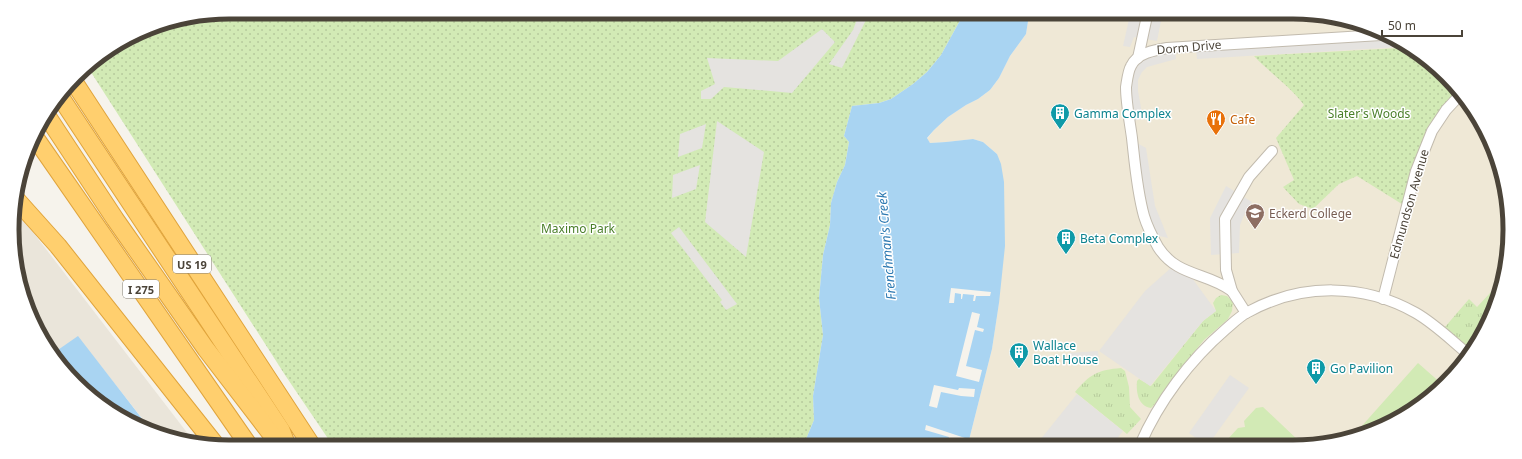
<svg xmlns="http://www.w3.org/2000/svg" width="1522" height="459" font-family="'Noto Sans',sans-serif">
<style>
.residential{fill:#eae5da}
.education{fill:#efe8d6}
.grass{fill:url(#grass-tufts)}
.park{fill:url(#park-dots)}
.garden{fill:#d2eab5}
.parking{fill:#e5e3e0}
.water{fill:#a9d4f2}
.pier{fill:#f6f3ec}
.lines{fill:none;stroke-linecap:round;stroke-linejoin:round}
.street-casing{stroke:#c2bbae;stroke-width:12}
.highway-casing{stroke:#e0a43c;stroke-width:19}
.street{stroke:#fff;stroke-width:10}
.highway{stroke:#ffcf6e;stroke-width:17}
.labels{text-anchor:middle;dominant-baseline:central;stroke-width:3;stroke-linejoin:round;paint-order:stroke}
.shield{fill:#fff;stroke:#817c74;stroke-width:1}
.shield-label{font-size:11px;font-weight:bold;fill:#4b4439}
.street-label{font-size:12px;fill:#4b4439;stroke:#fff}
.culture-label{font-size:12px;fill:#0d838f;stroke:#fff;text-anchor:start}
.park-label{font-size:12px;fill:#4a7f2a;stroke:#fff}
.food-label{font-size:12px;fill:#c56008;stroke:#fff;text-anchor:start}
.education-label{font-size:12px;fill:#785e54;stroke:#fff;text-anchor:start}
.water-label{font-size:13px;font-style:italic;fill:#2e7ab2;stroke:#fff}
.rim{fill:none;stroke:#4b4439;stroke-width:5}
</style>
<defs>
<pattern id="grass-tufts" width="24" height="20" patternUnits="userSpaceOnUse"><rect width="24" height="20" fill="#d2eab5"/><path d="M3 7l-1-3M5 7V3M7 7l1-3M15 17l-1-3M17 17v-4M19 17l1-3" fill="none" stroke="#b6ca9c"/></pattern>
<pattern id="park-dots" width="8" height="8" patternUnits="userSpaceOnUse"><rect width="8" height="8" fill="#d2eab5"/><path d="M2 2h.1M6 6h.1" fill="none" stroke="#b6ca9c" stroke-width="1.8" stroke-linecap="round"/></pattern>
</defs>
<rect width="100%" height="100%" fill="#f6f3ec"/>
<path class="residential" d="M 15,212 L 19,214 L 195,443 L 187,443 L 149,427 L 78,337 L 52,354 L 49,351 L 19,286 L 19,284 L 25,284 L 24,272 L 18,271 Z"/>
<path class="education" d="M 1029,15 L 1335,16 L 1414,49 L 1473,109 L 1506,187 L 1506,272 L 1481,338 L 1436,393 L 1376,430 L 1321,445 L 968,444 L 992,349 L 999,303 L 997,154 L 983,142 L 973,139 L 946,142 L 930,143 L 927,139 L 934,130 L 948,117 L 966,105 L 978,99 L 990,90 L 999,78 L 1010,56 L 1026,34 Z"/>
<g class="grass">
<path d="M 1491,292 L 1496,297 L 1481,338 L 1474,347 L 1465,345 L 1445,327 L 1469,299 L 1477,307 Z"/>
<path d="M 1221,295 L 1227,296 L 1233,302 L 1232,311 L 1228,319 L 1204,340 L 1184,364 L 1154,405 L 1151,408 C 1138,406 1136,392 1137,381 L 1139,379 L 1151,386 L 1203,321 L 1216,311 L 1213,303 L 1216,298 Z"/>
<path d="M 1121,368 L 1125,371 L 1129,387 L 1130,407 L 1141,419 L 1127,434 L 1075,392 C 1090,374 1098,370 1121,368 Z"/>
</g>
<g class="park">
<path d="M 230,12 L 963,15 L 941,55 L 927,72 L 913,84 L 891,99 L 879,103 L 852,106 L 844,136 L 849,142 L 845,165 L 837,182 L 831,203 L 830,225 L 823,255 L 819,298 L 823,335 L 813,396 L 814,420 L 804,444 L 331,443 L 285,375 L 87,66 L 146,28 Z"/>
<path d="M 1398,42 L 1414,49 L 1459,95 L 1445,110 L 1405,206 L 1357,176 L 1339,184 L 1313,209 L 1299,204 L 1283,187 L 1294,180 L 1276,138 L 1304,105 C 1290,86 1270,73 1254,56 L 1400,48 Z"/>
</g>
<g class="garden">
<path d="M 1418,363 L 1443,385 L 1436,393 L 1376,430 L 1352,437 Z"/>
<path d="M 1263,407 L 1300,442 L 1300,445 L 1226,445 L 1226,441 L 1238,428 L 1245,427 L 1244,421 L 1256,408 Z"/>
</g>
<g class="parking">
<path d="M 859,14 L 869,14 L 842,68 L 829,64 L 853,30 Z"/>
<path d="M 1130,15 L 1162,16 L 1157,41 L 1134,37 L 1130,47 L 1123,46 Z"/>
<path d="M 822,29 L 835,42 L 792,93 L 724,87 L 711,99 L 701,99 L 701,91 L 715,84 L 707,58 L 778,61 Z"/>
<path d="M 1389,39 L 1397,42 L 1400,47 L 1197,59 L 1196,49 Z"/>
<path d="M 1175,50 L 1176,59 L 1147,67 L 1142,72 L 1138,80 L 1138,91 L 1143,119 L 1132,121 L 1130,73 L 1140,59 Z"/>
<path d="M 717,121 L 764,152 L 746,257 L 705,222 Z"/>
<path d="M 706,124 L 702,148 L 678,157 L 680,134 Z"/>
<path d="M 1137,143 L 1146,148 L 1155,206 L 1168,238 L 1155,235 L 1147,216 Z"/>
<path d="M 700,165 L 696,189 L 672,198 L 673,175 Z"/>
<path d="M 1226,186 L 1252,202 L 1247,208 L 1240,225 L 1239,253 L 1211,255 L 1210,218 Z"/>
<path d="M 679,227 L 737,304 L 726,310 L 720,302 L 722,300 L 671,233 Z"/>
<path d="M 1172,267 L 1183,275 L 1192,278 L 1216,311 L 1203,321 L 1150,386 L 1099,351 L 1145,291 Z"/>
<path d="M 1098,351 L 1099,361 L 1069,362 L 1069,353 Z"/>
<path d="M 1230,375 L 1249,388 L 1208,445 L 1206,445 L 1189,433 Z"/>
<path d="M 1077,394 L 1123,431 L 1112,445 L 1036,445 Z"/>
</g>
<g class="water">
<path d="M 963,15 L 1029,15 L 1026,34 L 1010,56 L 999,78 L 990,90 L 978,99 L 966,105 L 948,117 L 934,130 L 927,138 L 930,143 L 946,142 L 973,139 L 983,142 L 997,154 L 1001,164 L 1004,182 L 1005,246 L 999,303 L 992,349 L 968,444 L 804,444 L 814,420 L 813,396 L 823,335 L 819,298 L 823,255 L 830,225 L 831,203 L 837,182 L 845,165 L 849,142 L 844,136 L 852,106 L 879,103 L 891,99 L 913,84 L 927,72 L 941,55 Z"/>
<path d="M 78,336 L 143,420 L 149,427 L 109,410 L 52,354 Z"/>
</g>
<g class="pier">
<path d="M 951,288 L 991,292 L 990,296 L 976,296 L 975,301 L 973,301 L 974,295 L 963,294 L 962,299 L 961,299 L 961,294 L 955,293 L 954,303 L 949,303 Z"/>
<path d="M 972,312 L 980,314 L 977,327 L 984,329 L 983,332 L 975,330 L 966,366 L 982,370 L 979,382 L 956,376 Z"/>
<path d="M 934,385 L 958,390 L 959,388 L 975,389 L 974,397 L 961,396 L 941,392 L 937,408 L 929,406 Z"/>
<path d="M 926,425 L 968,439 L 967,442 L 954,438 L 952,444 L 947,444 L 949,437 L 925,430 Z"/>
</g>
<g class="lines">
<defs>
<g id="street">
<path d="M 1138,58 L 1147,16"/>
<path d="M 1232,291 C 1207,272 1177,277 1158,247 C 1153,238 1147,226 1144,216 C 1137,191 1135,165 1132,138 C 1130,123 1126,103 1126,87 C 1127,81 1128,71 1131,66 C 1137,53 1155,50 1167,48 L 1381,35"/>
<path d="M 1383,299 L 1416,171 L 1432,131 L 1446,110 L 1460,95"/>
<path d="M 1246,313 L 1232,291 L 1226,270 L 1225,219 L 1249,177 L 1272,151"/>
<path d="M 1140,445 C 1159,401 1190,360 1226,329 C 1233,323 1240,316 1248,312 C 1301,283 1363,283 1416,313 C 1435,324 1451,340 1468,354"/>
</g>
<g id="highway">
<path d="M 74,82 L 310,443"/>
<path d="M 61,98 L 281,430 L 286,443"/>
<path d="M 47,116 L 115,219 L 206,349 L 272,435"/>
<path d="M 34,136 L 247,443"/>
<path d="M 15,198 L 58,246 L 214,443"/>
</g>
</defs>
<use href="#street" class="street-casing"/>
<use href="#highway" class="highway-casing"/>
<use href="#street" class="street"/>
<use href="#highway" class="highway"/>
</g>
<defs>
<symbol id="building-pin" viewBox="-11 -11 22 30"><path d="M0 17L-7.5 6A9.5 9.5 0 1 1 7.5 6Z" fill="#0f9aa8" stroke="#fff"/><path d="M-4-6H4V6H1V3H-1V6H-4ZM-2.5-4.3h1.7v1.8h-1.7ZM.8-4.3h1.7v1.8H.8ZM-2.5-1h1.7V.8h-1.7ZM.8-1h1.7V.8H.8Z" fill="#fff"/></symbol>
<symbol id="restaurant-pin" viewBox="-11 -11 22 30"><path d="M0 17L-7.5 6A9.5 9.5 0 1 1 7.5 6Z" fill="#e8710a" stroke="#fff"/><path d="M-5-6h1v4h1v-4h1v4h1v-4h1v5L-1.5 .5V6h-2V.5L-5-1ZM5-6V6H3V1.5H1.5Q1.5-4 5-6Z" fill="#fff"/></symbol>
<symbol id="university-pin" viewBox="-11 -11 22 30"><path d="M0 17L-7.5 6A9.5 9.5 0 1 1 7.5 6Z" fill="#8d6e63" stroke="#fff"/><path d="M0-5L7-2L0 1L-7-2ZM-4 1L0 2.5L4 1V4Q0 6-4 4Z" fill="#fff"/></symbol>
</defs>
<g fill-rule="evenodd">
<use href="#building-pin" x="1049" y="102" width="22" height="30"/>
<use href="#restaurant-pin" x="1205" y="108" width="22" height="30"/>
<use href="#university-pin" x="1244" y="202" width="22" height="30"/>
<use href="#building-pin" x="1055" y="227" width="22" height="30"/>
<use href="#building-pin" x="1008" y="341" width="22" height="30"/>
<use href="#building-pin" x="1305" y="357" width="22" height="30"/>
</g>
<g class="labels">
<g class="shield">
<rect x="173" y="255" width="38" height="18" rx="3"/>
<rect x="123" y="280" width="36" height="18" rx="3"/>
</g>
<g class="shield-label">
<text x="192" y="264">US 19</text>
<text x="141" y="289">I 275</text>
</g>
<g class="street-label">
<text transform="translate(1189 47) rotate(-5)">Dorm Drive</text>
<text transform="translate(1409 204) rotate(-74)">Edmundson Avenue</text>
</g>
<g class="culture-label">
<text x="1074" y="113">Gamma Complex</text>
<text x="1080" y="238">Beta Complex</text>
<text x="1033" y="345">Wallace<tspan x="1033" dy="14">Boat House</tspan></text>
<text x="1330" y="368">Go Pavilion</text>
</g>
<g class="park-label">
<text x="1369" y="113">Slater's Woods</text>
<text x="578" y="228">Maximo Park</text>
</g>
<g class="food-label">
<text x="1230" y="119">Cafe</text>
</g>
<g class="education-label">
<text x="1269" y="213">Eckerd College</text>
</g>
<g class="water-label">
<text transform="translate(886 246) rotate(-95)">Frenchman's Creek</text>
</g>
</g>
<path d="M0 0H1522V459H0ZM229 19H1293A210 210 0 0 1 1503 229V230A210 210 0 0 1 1293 440H229A210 210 0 0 1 19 230V229A210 210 0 0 1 229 19Z" fill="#fff" fill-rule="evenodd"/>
<path class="rim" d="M229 19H1293A210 210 0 0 1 1503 229V230A210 210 0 0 1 1293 440H229A210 210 0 0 1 19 230V229A210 210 0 0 1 229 19Z"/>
<path d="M1382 30v6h80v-6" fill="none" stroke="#4b4439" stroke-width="2"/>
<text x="1388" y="30" font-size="12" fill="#4b4439" stroke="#ffffff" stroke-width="3" paint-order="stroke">50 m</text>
</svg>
